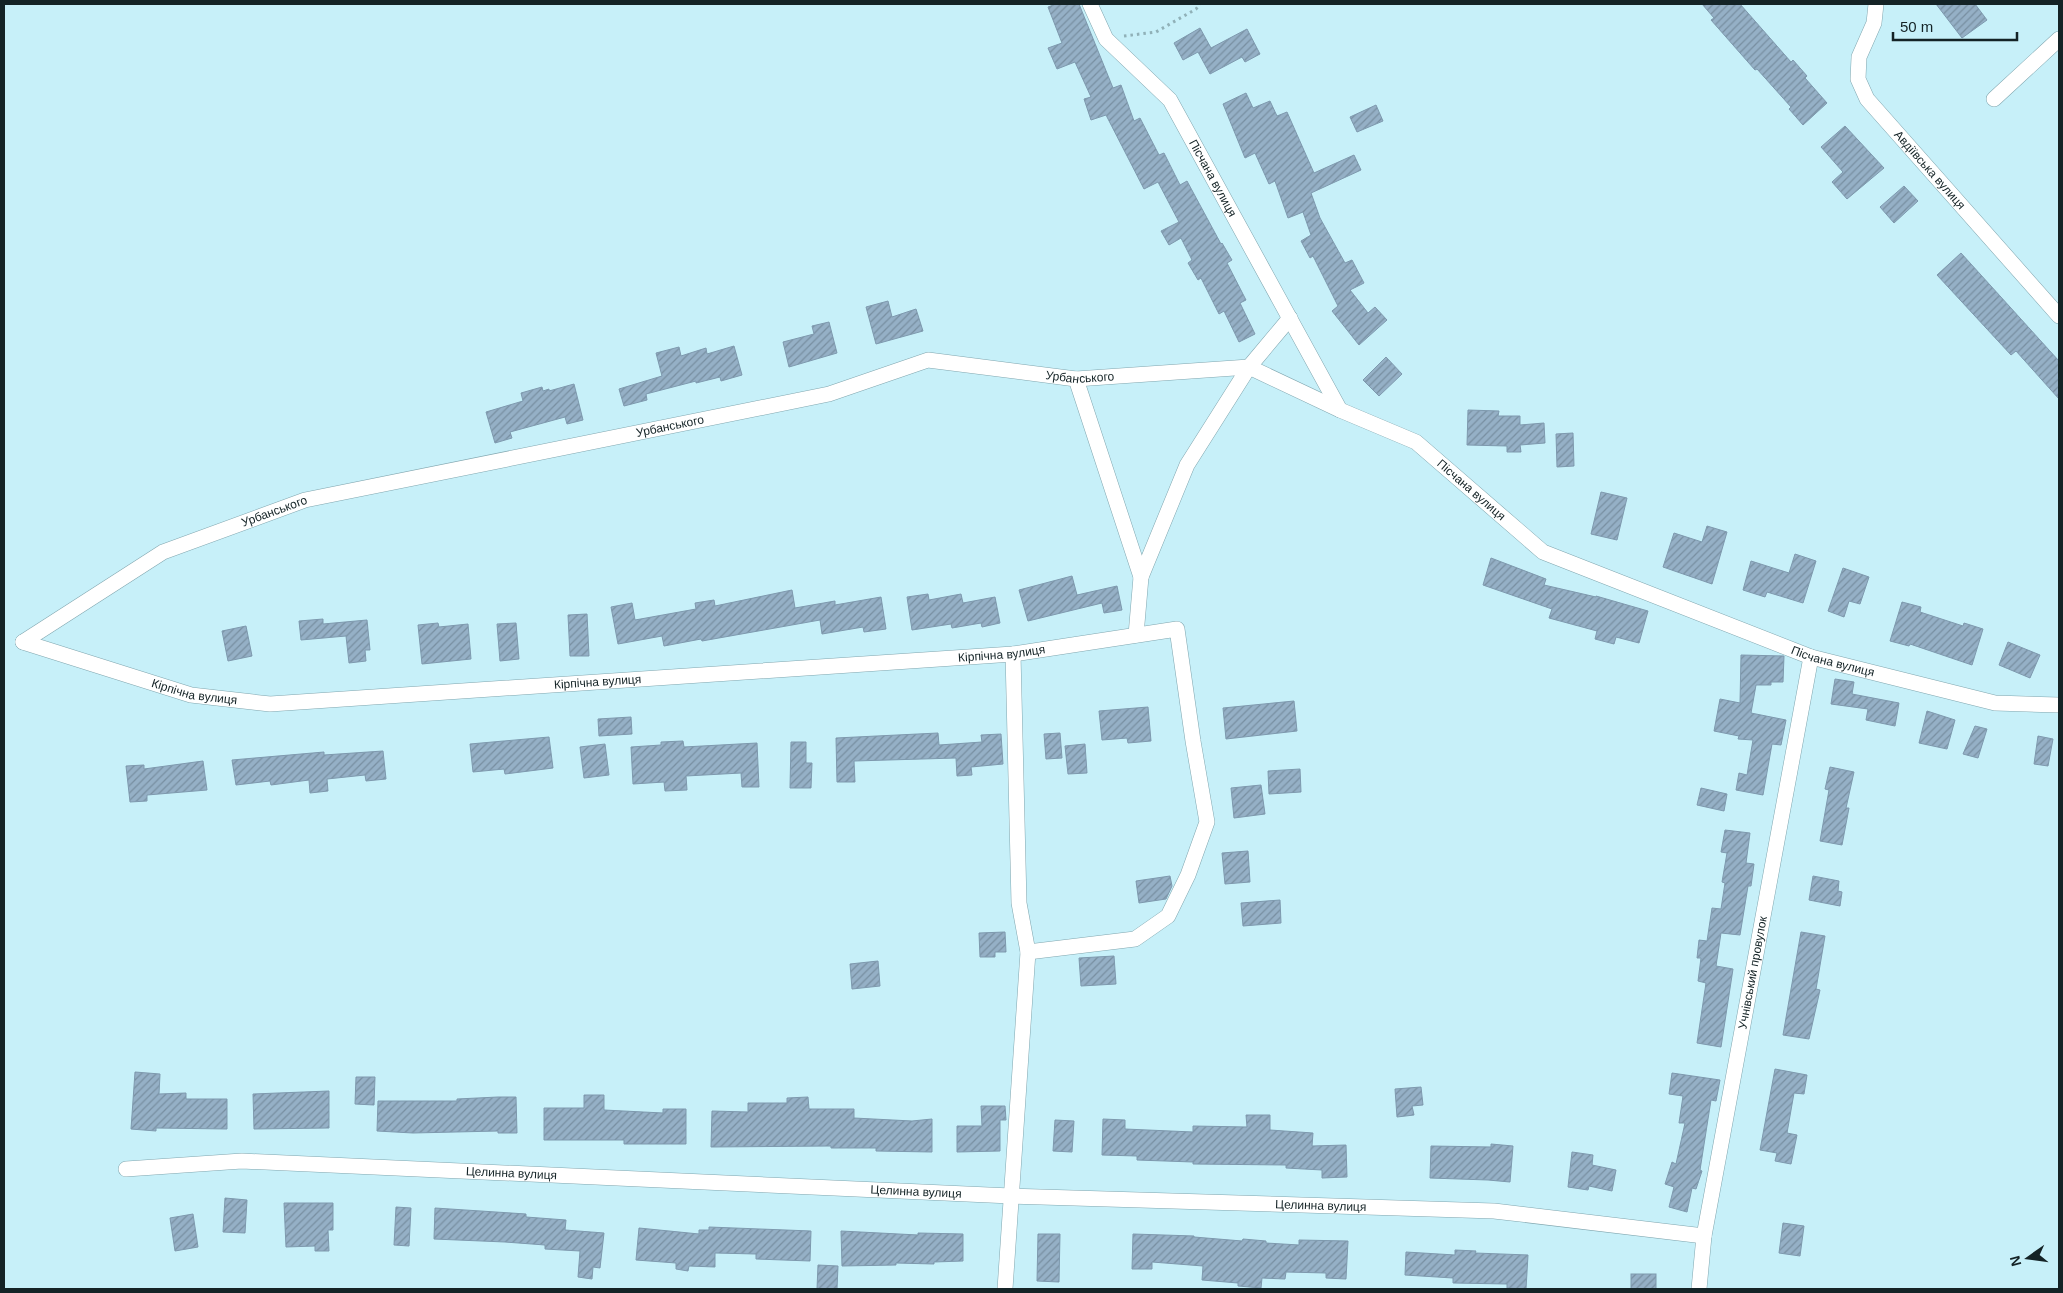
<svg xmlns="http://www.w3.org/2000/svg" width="2063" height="1293" font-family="Helvetica,sans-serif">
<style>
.building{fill:url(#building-hatch);stroke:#7e99ae}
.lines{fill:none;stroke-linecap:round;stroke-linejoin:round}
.street-casing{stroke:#80a6af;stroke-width:16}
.path{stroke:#90b1b8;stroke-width:3;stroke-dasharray:2.5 4;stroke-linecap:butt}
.street{stroke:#fff;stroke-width:15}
.labels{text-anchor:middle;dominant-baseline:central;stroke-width:4;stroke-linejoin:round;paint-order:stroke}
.street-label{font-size:12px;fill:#142326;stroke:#c7f0f9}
</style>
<defs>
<pattern id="building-hatch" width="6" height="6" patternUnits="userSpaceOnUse" patternTransform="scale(1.25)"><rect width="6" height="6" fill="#95b0c6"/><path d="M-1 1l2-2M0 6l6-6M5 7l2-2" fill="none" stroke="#788fa1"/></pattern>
</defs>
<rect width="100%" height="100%" fill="#c7f0f9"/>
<g class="building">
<path d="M 1056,4 L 1079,4 L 1113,88 L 1121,85 L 1134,121 L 1140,118 L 1159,155 L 1164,153 L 1180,185 L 1187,181 L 1221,244 L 1222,243 L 1232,260 L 1227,263 L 1246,300 L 1240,303 L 1255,334 L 1239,342 L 1224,311 L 1219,314 L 1201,278 L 1198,280 L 1188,263 L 1192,260 L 1181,238 L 1169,245 L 1161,231 L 1179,222 L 1158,182 L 1144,189 L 1106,115 L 1091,120 L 1084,99 L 1091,97 L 1075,62 L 1057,69 L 1048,48 L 1062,43 L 1048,7 Z"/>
<path d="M 1702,4 L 1740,4 L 1791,62 L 1793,60 L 1807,76 L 1805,78 L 1827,103 L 1803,125 L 1789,109 L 1791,107 L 1757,69 L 1755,70 L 1711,20 L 1714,18 Z"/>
<path d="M 1936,4 L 1975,4 L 1987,20 L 1962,38 Z"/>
<path d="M 1200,28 L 1211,48 L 1247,29 L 1260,54 L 1245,62 L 1242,57 L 1210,74 L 1198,52 L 1183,60 L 1174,43 Z"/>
<path d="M 1246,93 L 1253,108 L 1270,101 L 1277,116 L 1287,112 L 1314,173 L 1354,155 L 1361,170 L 1311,193 L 1320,218 L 1345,263 L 1352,260 L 1364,283 L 1350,290 L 1368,313 L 1375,307 L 1387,320 L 1359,345 L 1332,311 L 1338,306 L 1313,256 L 1310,258 L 1301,241 L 1311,235 L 1303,212 L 1288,218 L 1275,181 L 1269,184 L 1255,153 L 1245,158 L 1223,104 Z"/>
<path d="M 1376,105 L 1383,121 L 1357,132 L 1350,117 Z"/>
<path d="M 1845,126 L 1884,168 L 1847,199 L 1832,182 L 1843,172 L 1821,147 Z"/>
<path d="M 1904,186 L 1918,201 L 1894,223 L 1880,207 Z"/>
<path d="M 1961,253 L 2059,361 L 2059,399 L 2016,351 L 2011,355 L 1937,275 Z"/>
<path d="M 888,301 L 892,317 L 916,309 L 923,331 L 876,344 L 866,307 Z"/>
<path d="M 829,322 L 837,353 L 789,367 L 783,342 L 814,334 L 812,326 Z"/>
<path d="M 734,346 L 742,375 L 721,381 L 720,377 L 696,383 L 696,381 L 646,394 L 647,400 L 624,406 L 619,389 L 662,376 L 656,353 L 679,347 L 681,356 L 706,348 L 707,354 Z"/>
<path d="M 1386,357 L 1402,374 L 1379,396 L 1363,380 Z"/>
<path d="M 574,384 L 583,420 L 567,424 L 565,417 L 510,432 L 512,438 L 495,443 L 486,412 L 523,401 L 521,393 L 542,387 L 543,391 L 549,389 L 549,391 Z"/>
<path d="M 1468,410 L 1499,411 L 1498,416 L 1520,416 L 1520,425 L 1544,423 L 1545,443 L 1520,445 L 1521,452 L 1507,452 L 1507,446 L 1467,445 Z"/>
<path d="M 1573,433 L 1574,466 L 1557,467 L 1556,434 Z"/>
<path d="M 1601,492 L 1627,498 L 1617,540 L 1591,534 Z"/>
<path d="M 1707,526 L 1727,532 L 1712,584 L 1663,567 L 1674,533 L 1702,542 Z"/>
<path d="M 1795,554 L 1816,561 L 1803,603 L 1767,592 L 1765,597 L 1743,590 L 1751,561 L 1789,573 Z"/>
<path d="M 1491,558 L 1546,579 L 1544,585 L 1596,597 L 1596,596 L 1648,611 L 1639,643 L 1616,637 L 1614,644 L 1595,639 L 1597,631 L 1549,618 L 1552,609 L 1483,585 Z"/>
<path d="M 1843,568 L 1869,577 L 1860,604 L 1849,601 L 1844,617 L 1828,611 Z"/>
<path d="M 1072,576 L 1077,595 L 1117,586 L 1122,610 L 1104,613 L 1102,603 L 1028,621 L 1019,590 Z"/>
<path d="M 792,590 L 795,608 L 835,601 L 835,605 L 881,597 L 886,629 L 864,632 L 863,627 L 822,634 L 820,620 L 702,641 L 701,639 L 664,646 L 662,636 L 618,644 L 611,607 L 632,603 L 635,620 L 696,609 L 695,603 L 714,600 L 715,606 Z"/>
<path d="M 928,594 L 929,600 L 961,594 L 963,603 L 995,597 L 1000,623 L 982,627 L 981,623 L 952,628 L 951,624 L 912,630 L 907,597 Z"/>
<path d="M 1902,602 L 1921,607 L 1920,612 L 1963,626 L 1964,623 L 1983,629 L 1972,665 L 1910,644 L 1909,646 L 1890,641 Z"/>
<path d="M 587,614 L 589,656 L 570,656 L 568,615 Z"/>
<path d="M 323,619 L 323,624 L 367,620 L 370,650 L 365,650 L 366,661 L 349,663 L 346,636 L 301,640 L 299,621 Z"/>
<path d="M 438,623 L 439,627 L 468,624 L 471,659 L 422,664 L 418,625 Z"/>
<path d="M 516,623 L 519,659 L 500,661 L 497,624 Z"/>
<path d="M 246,626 L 252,656 L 228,661 L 222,631 Z"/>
<path d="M 2008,642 L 2040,655 L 2030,678 L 1999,665 Z"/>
<path d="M 1741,655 L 1784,656 L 1783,682 L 1771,682 L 1771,685 L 1756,685 L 1751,713 L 1786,720 L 1781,745 L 1772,744 L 1763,795 L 1736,790 L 1739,773 L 1747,775 L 1753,740 L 1738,739 L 1739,736 L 1714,731 L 1720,699 L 1740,703 Z"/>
<path d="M 1835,679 L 1854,682 L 1852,694 L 1899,703 L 1895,726 L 1866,720 L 1868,709 L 1831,704 Z"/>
<path d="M 1294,701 L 1297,731 L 1226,739 L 1223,708 Z"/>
<path d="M 1148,707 L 1151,741 L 1128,743 L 1127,738 L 1102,740 L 1099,711 Z"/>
<path d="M 1927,711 L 1955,720 L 1947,749 L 1919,743 Z"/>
<path d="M 631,717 L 632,734 L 599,736 L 598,719 Z"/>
<path d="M 1975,726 L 1987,729 L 1978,758 L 1963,754 Z"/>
<path d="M 938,733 L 939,745 L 982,742 L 981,735 L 1001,734 L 1003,764 L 971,767 L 972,775 L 957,776 L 956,758 L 854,761 L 855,782 L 837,782 L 836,738 Z"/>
<path d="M 1060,733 L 1062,758 L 1046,759 L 1044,734 Z"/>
<path d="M 2038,736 L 2053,739 L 2048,766 L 2034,764 Z"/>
<path d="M 549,737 L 553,768 L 505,774 L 504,769 L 473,772 L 470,744 Z"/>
<path d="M 683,741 L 684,747 L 757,743 L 759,787 L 742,787 L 741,773 L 686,776 L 687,790 L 665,791 L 664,782 L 633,784 L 631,747 L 661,745 L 661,742 Z"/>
<path d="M 791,742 L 806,742 L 806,763 L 812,763 L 811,788 L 790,788 Z"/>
<path d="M 605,744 L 609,775 L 584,778 L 580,747 Z"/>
<path d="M 1085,744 L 1087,773 L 1068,774 L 1065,746 Z"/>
<path d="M 383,751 L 386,779 L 366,781 L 365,775 L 327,779 L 328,791 L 310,793 L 309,780 L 271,785 L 270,781 L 236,785 L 232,760 L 324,752 L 324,755 Z"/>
<path d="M 203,761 L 207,790 L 147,795 L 147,801 L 130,802 L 126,766 L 144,765 L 144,769 Z"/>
<path d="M 1830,767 L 1854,772 L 1846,808 L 1849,808 L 1842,845 L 1820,841 L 1829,790 L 1825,789 Z"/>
<path d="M 1300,769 L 1301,792 L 1269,794 L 1268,771 Z"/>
<path d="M 1261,785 L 1265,814 L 1234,818 L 1231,788 Z"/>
<path d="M 1701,788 L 1727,794 L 1724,811 L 1697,805 Z"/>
<path d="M 1725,830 L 1750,833 L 1746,863 L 1754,864 L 1751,886 L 1748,886 L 1740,935 L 1721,933 L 1716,966 L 1733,969 L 1721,1047 L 1697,1043 L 1706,983 L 1698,981 L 1701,958 L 1697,958 L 1699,940 L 1707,941 L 1712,908 L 1721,909 L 1725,883 L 1722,882 L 1727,853 L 1721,852 Z"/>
<path d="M 1248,851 L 1250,882 L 1225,884 L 1222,853 Z"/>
<path d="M 1170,876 L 1172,886 L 1166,899 L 1139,903 L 1136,881 Z"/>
<path d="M 1813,876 L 1839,881 L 1838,891 L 1842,892 L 1840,906 L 1809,900 Z"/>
<path d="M 1280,900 L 1281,923 L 1243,926 L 1241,903 Z"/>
<path d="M 1005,932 L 1006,952 L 995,952 L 995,957 L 980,957 L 979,933 Z"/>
<path d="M 1801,932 L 1825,936 L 1816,989 L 1820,990 L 1809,1039 L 1783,1035 Z"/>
<path d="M 1114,956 L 1116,984 L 1081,986 L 1079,958 Z"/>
<path d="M 878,961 L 880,986 L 852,989 L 850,964 Z"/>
<path d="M 1775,1069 L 1807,1075 L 1804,1094 L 1794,1093 L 1787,1133 L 1797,1135 L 1791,1164 L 1775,1161 L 1777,1153 L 1760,1150 Z"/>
<path d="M 135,1072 L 160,1074 L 159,1094 L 186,1093 L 186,1099 L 227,1099 L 227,1129 L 156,1128 L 156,1131 L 131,1129 Z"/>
<path d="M 1672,1073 L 1720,1080 L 1716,1101 L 1711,1100 L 1700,1170 L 1702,1171 L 1696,1189 L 1692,1188 L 1687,1212 L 1669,1207 L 1674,1187 L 1665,1184 L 1672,1162 L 1676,1164 L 1685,1123 L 1679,1123 L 1683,1096 L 1669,1094 Z"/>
<path d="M 356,1077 L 375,1077 L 374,1105 L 355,1104 Z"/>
<path d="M 1421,1087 L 1423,1105 L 1412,1106 L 1414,1115 L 1397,1117 L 1395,1089 Z"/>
<path d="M 329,1091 L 329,1128 L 254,1129 L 253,1094 Z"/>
<path d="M 584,1095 L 604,1095 L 604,1110 L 663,1113 L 663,1109 L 686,1109 L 686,1144 L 624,1144 L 624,1140 L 544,1140 L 544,1108 L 584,1108 Z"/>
<path d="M 498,1097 L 516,1097 L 517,1133 L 498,1133 L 498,1131 L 413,1133 L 377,1131 L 378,1101 L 457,1101 L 457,1099 Z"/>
<path d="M 808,1097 L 809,1109 L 854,1109 L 854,1118 L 912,1121 L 932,1119 L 932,1152 L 876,1151 L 876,1148 L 831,1148 L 831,1146 L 711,1147 L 712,1111 L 748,1112 L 748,1103 L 787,1103 L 787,1098 Z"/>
<path d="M 981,1106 L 1005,1106 L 1006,1120 L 1000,1120 L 1000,1151 L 957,1152 L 957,1126 L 982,1126 Z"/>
<path d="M 1246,1115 L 1270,1115 L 1270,1130 L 1313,1133 L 1312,1146 L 1346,1145 L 1347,1177 L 1322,1178 L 1322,1170 L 1286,1168 L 1286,1165 L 1193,1164 L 1193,1162 L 1137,1160 L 1137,1156 L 1102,1155 L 1103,1119 L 1125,1120 L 1125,1129 L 1193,1132 L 1193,1126 L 1247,1127 Z"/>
<path d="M 1055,1120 L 1074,1121 L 1072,1152 L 1053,1151 Z"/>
<path d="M 1491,1144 L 1513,1146 L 1510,1182 L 1488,1180 L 1430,1178 L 1431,1146 L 1491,1147 Z"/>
<path d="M 1572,1152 L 1593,1155 L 1592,1165 L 1616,1170 L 1612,1191 L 1589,1186 L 1588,1190 L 1568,1187 Z"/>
<path d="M 225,1198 L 247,1200 L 245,1233 L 223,1232 Z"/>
<path d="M 284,1203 L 333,1203 L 333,1230 L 328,1230 L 329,1251 L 315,1251 L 315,1246 L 286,1247 Z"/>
<path d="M 396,1207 L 411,1208 L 409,1246 L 394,1245 Z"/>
<path d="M 435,1208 L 526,1214 L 526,1217 L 566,1220 L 565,1230 L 604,1233 L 600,1268 L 593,1267 L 592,1279 L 578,1277 L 580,1251 L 545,1249 L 545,1245 L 505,1242 L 434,1239 Z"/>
<path d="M 193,1214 L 198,1247 L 175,1251 L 170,1218 Z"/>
<path d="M 1783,1223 L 1804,1226 L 1800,1256 L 1779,1253 Z"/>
<path d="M 709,1227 L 811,1231 L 810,1261 L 756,1259 L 756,1254 L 715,1253 L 715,1267 L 689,1266 L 688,1271 L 676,1269 L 676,1263 L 636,1260 L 639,1228 L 699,1234 L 699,1230 L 709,1230 Z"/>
<path d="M 841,1231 L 918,1235 L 918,1233 L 963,1234 L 963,1261 L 934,1262 L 934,1264 L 896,1263 L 896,1265 L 842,1266 Z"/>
<path d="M 1038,1234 L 1060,1234 L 1059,1282 L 1037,1281 Z"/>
<path d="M 1133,1234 L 1194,1236 L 1194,1237 L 1242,1241 L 1243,1239 L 1266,1241 L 1266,1243 L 1299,1245 L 1299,1240 L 1348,1241 L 1346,1279 L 1326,1278 L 1326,1273 L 1286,1272 L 1285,1279 L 1262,1278 L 1261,1288 L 1238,1286 L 1238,1283 L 1202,1280 L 1203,1266 L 1152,1262 L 1152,1269 L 1132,1269 Z"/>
<path d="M 1455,1250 L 1476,1251 L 1475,1253 L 1528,1255 L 1526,1289 L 1507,1288 L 1507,1284 L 1453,1283 L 1453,1278 L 1405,1275 L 1406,1252 L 1455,1255 Z"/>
<path d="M 818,1265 L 838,1266 L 837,1289 L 817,1289 Z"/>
<rect x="1631" y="1274" width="25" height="15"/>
</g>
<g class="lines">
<defs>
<g id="street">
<path id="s1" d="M 1090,4 L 1106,39 L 1170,100 L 1340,410 L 1416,442 L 1543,552 L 1811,657 L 1995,703 L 2059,705"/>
<path id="s2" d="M 1876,4 L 1874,23 L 1859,57 L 1858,79 L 1867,99 L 2059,316"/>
<path d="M 1994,99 L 2059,39"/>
<path d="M 1076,379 L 1141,577 L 1136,635"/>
<path d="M 1141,577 L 1187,465 L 1249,367 L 1290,318"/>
<path id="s3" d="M 23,642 L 191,695 L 270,704 L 1013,654 L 1177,629 L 1193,741 L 1207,822 L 1188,875 L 1168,916 L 1135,939 L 1028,952"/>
<path id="s4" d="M 23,642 L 163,552 L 305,500 L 829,394 L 928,360 L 1076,379 L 1249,367 L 1340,410"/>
<path id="s5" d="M 126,1169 L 242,1161 L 1011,1196 L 1494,1211 L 1704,1236"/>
<path d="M 1005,1289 L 1028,952 L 1019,903 L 1013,654"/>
<path id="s6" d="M 1699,1289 L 1704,1236 L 1811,657"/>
</g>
</defs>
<use href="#street" class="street-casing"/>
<path class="path" d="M 1124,36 L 1156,32 L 1196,9 L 1200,4"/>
<use href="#street" class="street"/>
</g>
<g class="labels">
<g class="street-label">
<text stroke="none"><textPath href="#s2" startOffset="195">Авдіївська вулиця</textPath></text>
<text stroke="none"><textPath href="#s1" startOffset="216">Пiсчана вулиця</textPath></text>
<text stroke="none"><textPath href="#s4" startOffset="1110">Урбанського</textPath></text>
<text stroke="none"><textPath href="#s4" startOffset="690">Урбанського</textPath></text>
<text stroke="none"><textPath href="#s1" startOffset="636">Пiсчана вулиця</textPath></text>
<text stroke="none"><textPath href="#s4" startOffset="285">Урбанського</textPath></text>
<text stroke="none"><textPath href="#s3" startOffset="989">Кiрпiчна вулиця</textPath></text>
<text stroke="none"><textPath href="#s1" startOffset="1041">Пiсчана вулиця</textPath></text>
<text stroke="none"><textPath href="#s3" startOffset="584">Кiрпiчна вулиця</textPath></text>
<text stroke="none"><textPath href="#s3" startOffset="179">Кiрпiчна вулиця</textPath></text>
<text stroke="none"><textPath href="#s6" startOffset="321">Учнівський провулок</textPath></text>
<text stroke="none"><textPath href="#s5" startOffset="386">Целинна вулиця</textPath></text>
<text stroke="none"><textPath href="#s5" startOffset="791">Целинна вулиця</textPath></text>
<text stroke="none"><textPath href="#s5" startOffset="1196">Целинна вулиця</textPath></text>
</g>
</g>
<rect width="2063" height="1293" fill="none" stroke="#142326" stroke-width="10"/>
<g transform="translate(2028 1258) rotate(256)" stroke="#c7f0f9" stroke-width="4" paint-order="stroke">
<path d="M0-4L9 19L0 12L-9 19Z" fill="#142326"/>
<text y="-8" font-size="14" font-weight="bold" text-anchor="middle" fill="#142326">N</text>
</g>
<path d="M1893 32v8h124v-8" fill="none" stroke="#142326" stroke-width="2.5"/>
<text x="1900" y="32" font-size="15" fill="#142326" stroke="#c7f0f9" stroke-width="4" paint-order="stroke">50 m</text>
</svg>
